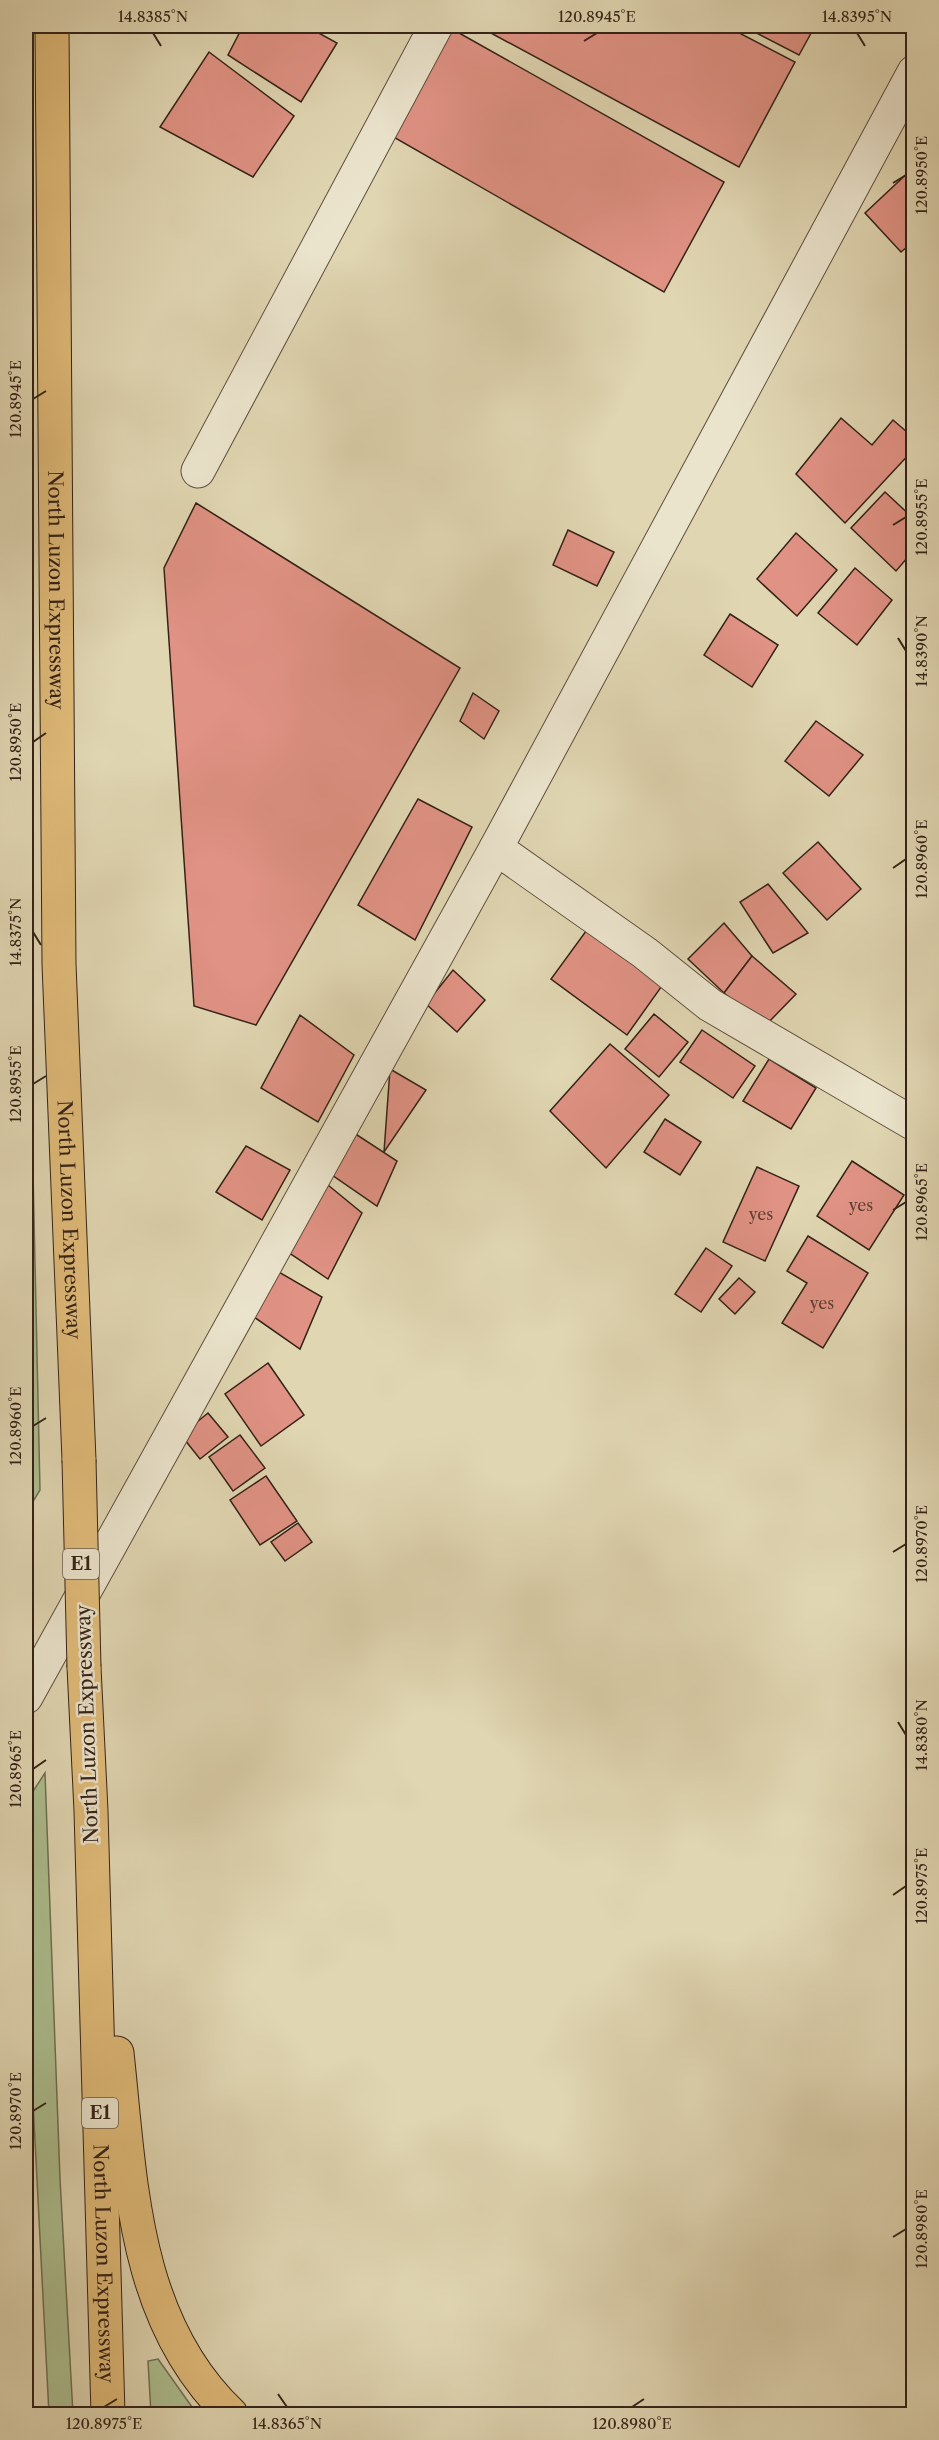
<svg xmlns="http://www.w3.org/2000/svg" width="939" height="2440" font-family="'Libre Caslon Text',serif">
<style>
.green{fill:#adbf90;stroke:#707054;stroke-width:1.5}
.building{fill:#e09284;stroke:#342217;stroke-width:1.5}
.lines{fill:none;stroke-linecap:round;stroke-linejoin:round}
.minor-casing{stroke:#5f4f3e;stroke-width:35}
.highway-casing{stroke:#342217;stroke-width:35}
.minor{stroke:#ebe4cd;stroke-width:33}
.highway{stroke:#e0bb79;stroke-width:33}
.highway-bridge-casing{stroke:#342217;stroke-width:35;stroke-linecap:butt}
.highway-bridge{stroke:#e0bb79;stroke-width:33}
.ticks{fill:none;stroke:#342217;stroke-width:2}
.labels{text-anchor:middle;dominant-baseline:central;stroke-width:5;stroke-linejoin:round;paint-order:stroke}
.number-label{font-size:16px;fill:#5f3e32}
.shield{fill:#ebe4cd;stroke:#6b5c4e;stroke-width:1.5}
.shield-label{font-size:18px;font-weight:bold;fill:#342217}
.street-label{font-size:20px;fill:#342217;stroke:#ebe4cd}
.neatline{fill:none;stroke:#342217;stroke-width:2}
.ticks-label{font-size:15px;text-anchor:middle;fill:#342217}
</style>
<rect width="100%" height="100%" fill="#e0d6b2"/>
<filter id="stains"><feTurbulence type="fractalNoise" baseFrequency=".00333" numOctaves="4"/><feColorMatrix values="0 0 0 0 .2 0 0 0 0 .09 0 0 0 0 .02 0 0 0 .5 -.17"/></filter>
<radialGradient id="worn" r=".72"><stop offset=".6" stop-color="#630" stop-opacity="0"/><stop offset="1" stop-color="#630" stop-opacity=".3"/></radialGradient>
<g class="green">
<path d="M 26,854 L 40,1490 L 26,1513 Z"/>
<path d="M 45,1773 L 60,2179 L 73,2414 L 49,2414 L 26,1965 L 26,1802 Z"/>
<path d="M 158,2359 L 197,2414 L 151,2414 L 148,2361 Z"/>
</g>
<g class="building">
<path d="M 243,26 L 306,26 L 337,43 L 301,102 L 228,55 Z"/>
<path d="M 478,26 L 726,26 L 795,62 L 739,167 Z"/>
<path d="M 743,26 L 815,26 L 799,55 Z"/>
<path d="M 452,29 L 724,182 L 664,292 L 390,135 Z"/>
<path d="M 209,52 L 294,116 L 253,177 L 160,127 Z"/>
<path d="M 913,168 L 914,241 L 901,252 L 865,213 Z"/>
<path d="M 841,418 L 872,445 L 893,420 L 914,438 L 914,449 L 845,523 L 796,474 Z"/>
<path d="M 885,492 L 914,519 L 914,550 L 896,571 L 851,528 Z"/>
<path d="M 196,503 L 460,668 L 256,1025 L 194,1006 L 164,568 Z"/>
<path d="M 568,530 L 614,552 L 597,586 L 553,565 Z"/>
<path d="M 796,533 L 837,570 L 797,616 L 757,579 Z"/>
<path d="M 855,568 L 892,600 L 857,645 L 818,613 Z"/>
<path d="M 730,614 L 778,645 L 752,687 L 704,655 Z"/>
<path d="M 473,693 L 499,711 L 484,739 L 460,721 Z"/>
<path d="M 816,721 L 863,755 L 829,796 L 785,761 Z"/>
<path d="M 418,799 L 472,827 L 415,940 L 358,905 Z"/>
<path d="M 818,842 L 861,889 L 827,920 L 783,873 Z"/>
<path d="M 768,884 L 808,933 L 773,953 L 740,902 Z"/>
<path d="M 724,923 L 752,956 L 724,993 L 688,959 Z"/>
<path d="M 589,927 L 664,983 L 627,1035 L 551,979 Z"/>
<path d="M 752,956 L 796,994 L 765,1026 L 724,993 Z"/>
<path d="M 453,970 L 485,1000 L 457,1032 L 426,1004 Z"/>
<path d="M 654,1014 L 688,1042 L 659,1077 L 625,1049 Z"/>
<path d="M 300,1015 L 354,1055 L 318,1122 L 261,1088 Z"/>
<path d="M 702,1030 L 755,1066 L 733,1098 L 680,1062 Z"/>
<path d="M 610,1044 L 669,1095 L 606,1168 L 550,1111 Z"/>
<path d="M 769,1059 L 816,1088 L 791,1129 L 743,1101 Z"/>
<path d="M 390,1069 L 426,1090 L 384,1152 Z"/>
<path d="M 665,1119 L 701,1142 L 680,1175 L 644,1152 Z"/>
<path d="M 351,1131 L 397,1161 L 377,1206 L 319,1166 Z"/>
<path d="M 246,1146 L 290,1170 L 262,1220 L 216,1192 Z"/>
<path d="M 852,1161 L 904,1195 L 869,1250 L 817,1216 Z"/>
<path d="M 757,1167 L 799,1186 L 765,1261 L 723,1242 Z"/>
<path d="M 328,1185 L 362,1213 L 328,1279 L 276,1244 Z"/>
<path d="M 808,1236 L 868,1273 L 823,1348 L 782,1323 L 807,1283 L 787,1271 Z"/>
<path d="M 706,1248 L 732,1266 L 701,1312 L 675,1294 Z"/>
<path d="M 265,1264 L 322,1297 L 300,1349 L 241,1308 Z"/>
<path d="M 739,1278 L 755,1292 L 735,1314 L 719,1299 Z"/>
<path d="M 268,1363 L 304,1415 L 261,1446 L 225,1394 Z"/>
<path d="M 208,1413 L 228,1437 L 200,1459 L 181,1435 Z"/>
<path d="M 240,1435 L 265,1468 L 233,1491 L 209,1457 Z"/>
<path d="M 266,1476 L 297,1521 L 260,1545 L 230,1500 Z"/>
<path d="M 298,1523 L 312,1542 L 285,1561 L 271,1542 Z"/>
</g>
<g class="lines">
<defs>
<g id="minor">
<path d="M 198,471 L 436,26"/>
<path d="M 496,848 L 645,953 L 710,1005 L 914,1124"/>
<path d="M 26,1697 L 496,848 L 914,72"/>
</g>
<g id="highway">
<path id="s1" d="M 52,26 L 59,964 L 79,1460"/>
<path id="s2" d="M 84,1667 L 91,1811 L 108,2414"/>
<path d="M 117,2053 C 131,2180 132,2320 231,2414"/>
</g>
</defs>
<use href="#minor" class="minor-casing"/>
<use href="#highway" class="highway-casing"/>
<use href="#minor" class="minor"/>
<use href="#highway" class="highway"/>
<defs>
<path id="highway-bridge" d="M 79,1460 L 84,1667"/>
</defs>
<use href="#highway-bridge" class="highway-bridge-casing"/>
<use href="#highway-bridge" class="highway-bridge"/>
</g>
<path class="ticks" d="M 153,33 L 161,46M 857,33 L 865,46M 584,41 L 597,33M 893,183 L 906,175M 33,399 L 46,391M 893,525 L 906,517M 898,638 L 906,651M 33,742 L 46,733M 893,868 L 906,859M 33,932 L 41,945M 33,1084 L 46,1076M 893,1210 L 906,1202M 33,1426 L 46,1418M 893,1552 L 906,1544M 898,1722 L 906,1735M 33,1769 L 46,1760M 893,1895 L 906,1886M 33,2111 L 46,2103M 893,2237 L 906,2229M 278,2394 L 287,2407M 104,2407 L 117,2399M 632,2407 L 644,2399"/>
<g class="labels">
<g class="number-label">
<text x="861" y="1205">yes</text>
<text x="761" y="1214">yes</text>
<text x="822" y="1303">yes</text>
</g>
<g class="shield">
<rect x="63" y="1549" width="36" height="30" rx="4.5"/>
<rect x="82" y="2098" width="36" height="30" rx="4.5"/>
</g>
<g class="shield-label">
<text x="81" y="1564">E1</text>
<text x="100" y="2113">E1</text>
</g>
<g class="street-label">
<text stroke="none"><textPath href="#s1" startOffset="564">North Luzon Expressway</textPath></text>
<text stroke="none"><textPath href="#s1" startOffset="1194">North Luzon Expressway</textPath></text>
<text transform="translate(87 1724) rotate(-92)">North Luzon Expressway</text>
<text stroke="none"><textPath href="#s2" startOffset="597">North Luzon Expressway</textPath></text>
</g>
</g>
<rect width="939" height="2440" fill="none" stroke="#e0d6b2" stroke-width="66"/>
<rect x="33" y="33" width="873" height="2374" class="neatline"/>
<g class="ticks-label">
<text x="153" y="22">14.8385°N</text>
<text x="597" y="22">120.8945°E</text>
<text x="857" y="22">14.8395°N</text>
<text transform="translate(922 175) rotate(-90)" y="5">120.8950°E</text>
<text transform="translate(16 399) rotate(-90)" y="5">120.8945°E</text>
<text transform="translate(922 517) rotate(-90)" y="5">120.8955°E</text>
<text transform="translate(922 651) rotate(-90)" y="5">14.8390°N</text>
<text transform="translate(16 742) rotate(-90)" y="5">120.8950°E</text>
<text transform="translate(922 859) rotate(-90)" y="5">120.8960°E</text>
<text transform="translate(16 932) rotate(-90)" y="5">14.8375°N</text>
<text transform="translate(16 1084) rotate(-90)" y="5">120.8955°E</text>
<text transform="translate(922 1202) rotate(-90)" y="5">120.8965°E</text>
<text transform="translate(16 1426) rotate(-90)" y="5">120.8960°E</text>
<text transform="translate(922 1544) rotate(-90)" y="5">120.8970°E</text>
<text transform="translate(922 1735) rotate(-90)" y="5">14.8380°N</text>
<text transform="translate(16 1769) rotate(-90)" y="5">120.8965°E</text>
<text transform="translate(922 1886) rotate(-90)" y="5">120.8975°E</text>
<text transform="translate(16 2111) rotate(-90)" y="5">120.8970°E</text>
<text transform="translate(922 2229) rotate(-90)" y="5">120.8980°E</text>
<text x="104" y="2429">120.8975°E</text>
<text x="287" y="2429">14.8365°N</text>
<text x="632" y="2429">120.8980°E</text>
</g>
<rect width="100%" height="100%" filter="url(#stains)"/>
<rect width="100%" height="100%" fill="url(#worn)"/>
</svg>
